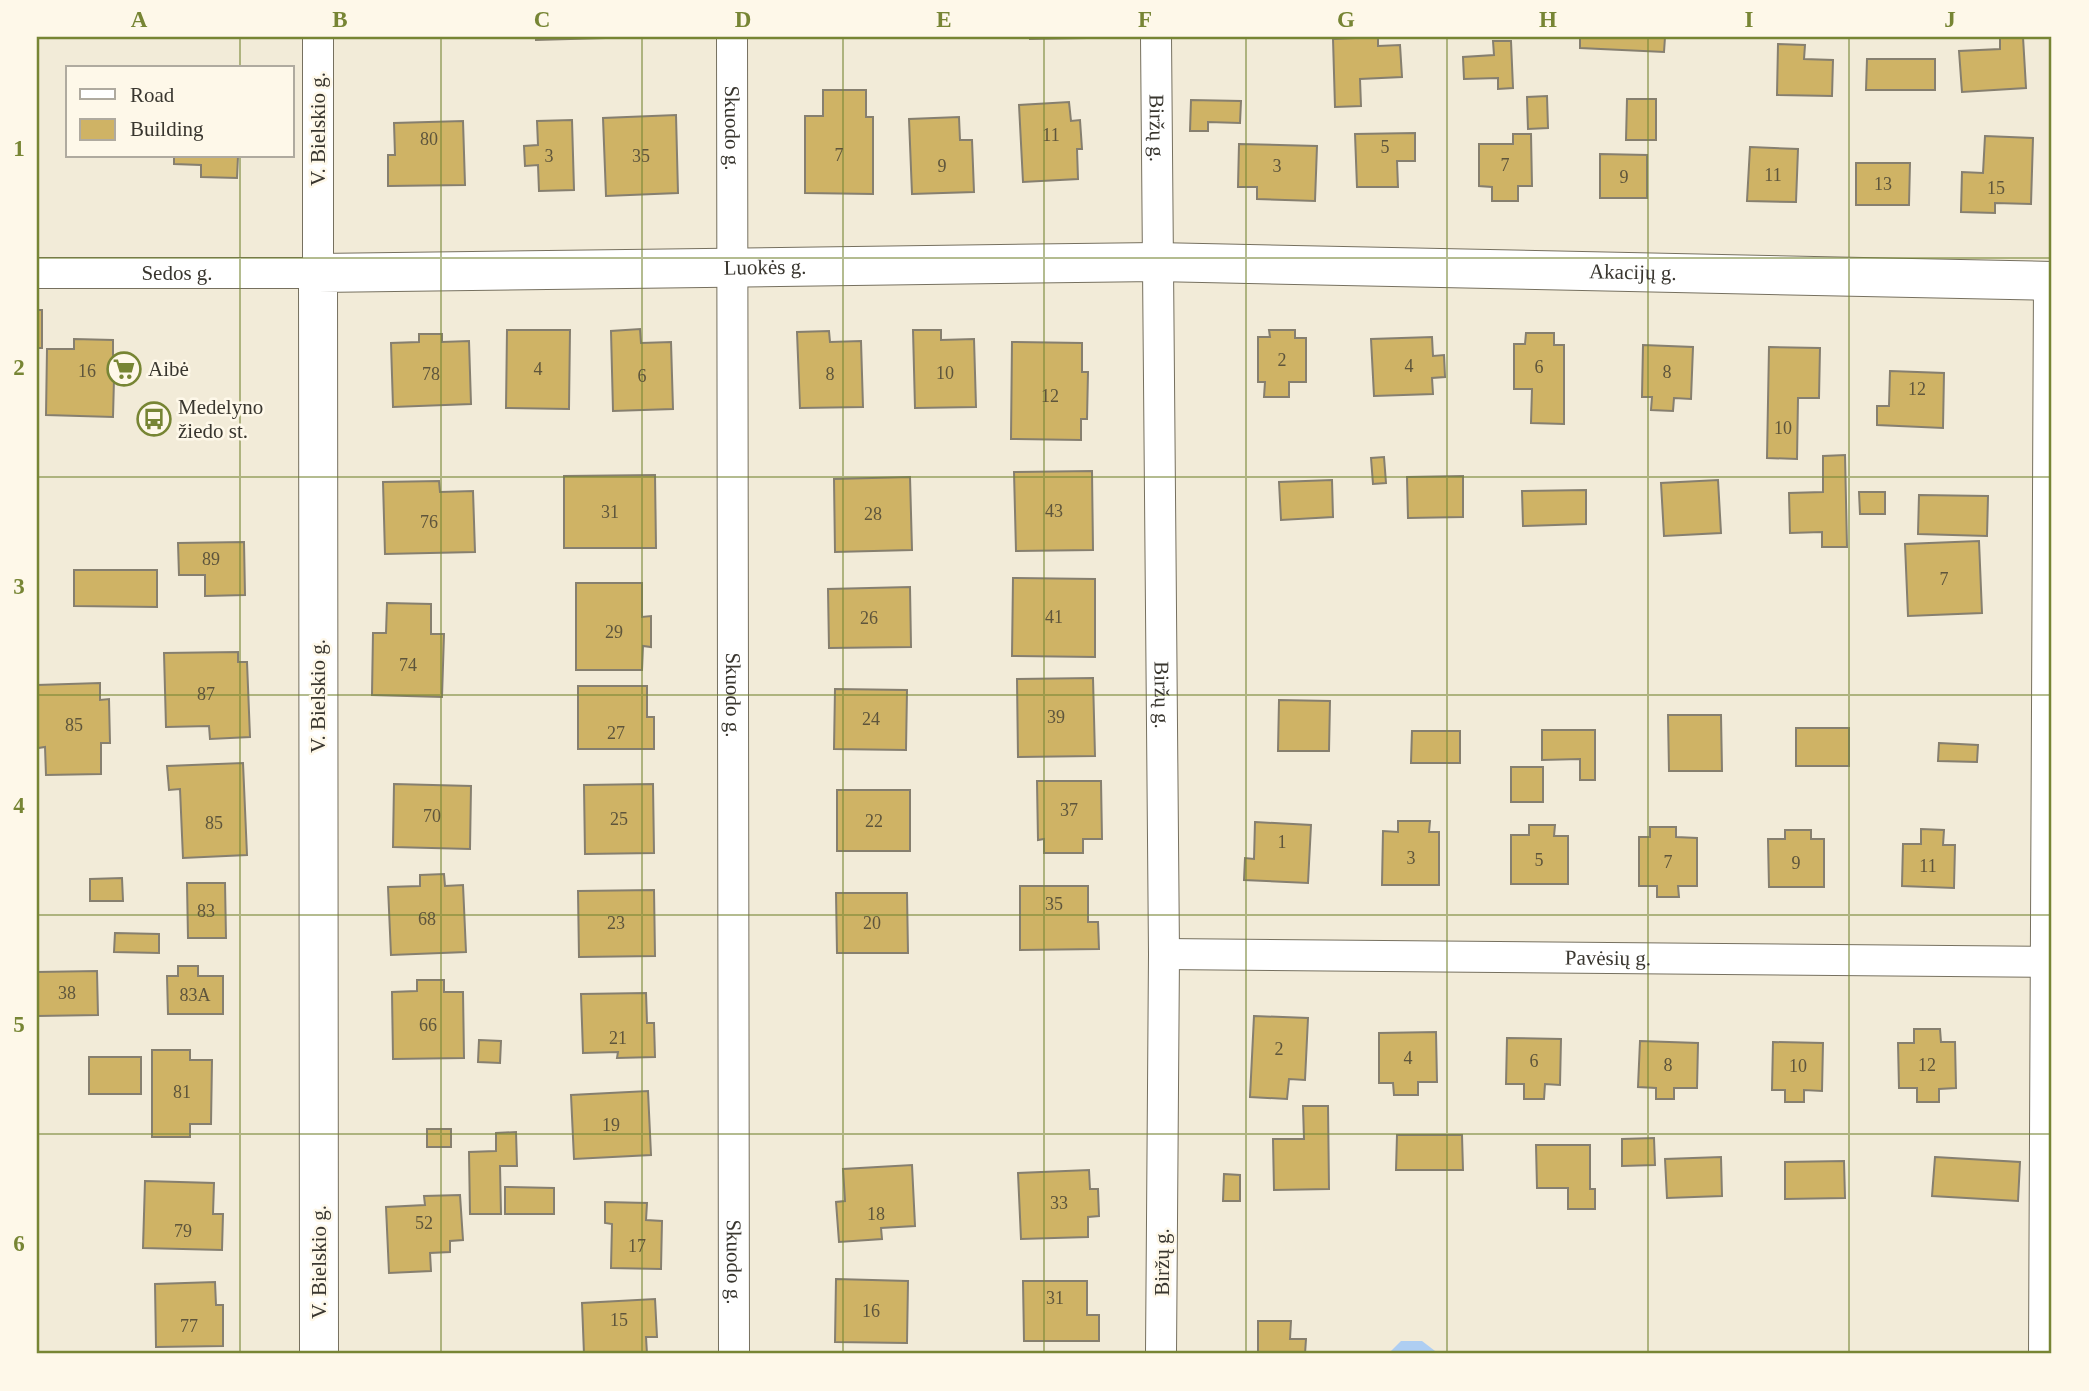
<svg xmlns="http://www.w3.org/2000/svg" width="2089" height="1391" font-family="'Times New Roman',serif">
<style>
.water{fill:#aecef2}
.building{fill:#cfb365;stroke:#867f6f;stroke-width:2}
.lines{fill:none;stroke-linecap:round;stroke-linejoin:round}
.street-casing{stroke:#76705f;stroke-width:32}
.secondary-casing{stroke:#76705f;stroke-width:40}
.street{stroke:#fff;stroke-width:30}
.secondary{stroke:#fff;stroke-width:38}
.grid{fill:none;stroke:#778534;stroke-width:2;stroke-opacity:0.55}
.labels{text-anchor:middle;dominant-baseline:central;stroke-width:5;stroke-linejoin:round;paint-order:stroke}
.number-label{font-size:18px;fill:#5e553c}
.street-label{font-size:21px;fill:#39362f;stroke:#fef8e9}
.poi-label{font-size:21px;fill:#39362f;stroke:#fef8e9;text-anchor:start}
.neatline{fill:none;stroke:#778534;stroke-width:2.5}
.grid-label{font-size:23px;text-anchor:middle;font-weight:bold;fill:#778534}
</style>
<rect width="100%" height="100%" fill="#f2ebd8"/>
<path class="water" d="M 1401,1341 L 1422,1341 L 1439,1354 L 1388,1354 Z"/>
<g class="building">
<path d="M 536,37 L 641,37 L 536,40 Z"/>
<path d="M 1030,37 L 1086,37 L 1086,38 L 1030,39 Z"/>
<path d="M 1378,37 L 1378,46 L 1400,45 L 1402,77 L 1360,79 L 1361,106 L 1335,107 L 1333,39 Z"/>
<path d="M 1580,37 L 1665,37 L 1664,52 L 1580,48 Z"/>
<path d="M 2000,37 L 2023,37 L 2026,88 L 1962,92 L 1959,51 L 2000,49 Z"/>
<path d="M 1493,41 L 1511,41 L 1513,88 L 1498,89 L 1498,78 L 1464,79 L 1463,57 L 1494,55 Z"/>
<path d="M 1778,44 L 1805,45 L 1804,59 L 1833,60 L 1832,96 L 1777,95 Z"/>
<path d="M 1867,59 L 1935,59 L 1935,90 L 1866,90 Z"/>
<path d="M 823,90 L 866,90 L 866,117 L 873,117 L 873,194 L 805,193 L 805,116 L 823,116 Z"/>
<path d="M 1547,96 L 1548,128 L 1528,129 L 1527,97 Z"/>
<path d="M 1627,99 L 1656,99 L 1656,140 L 1626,140 Z"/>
<path d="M 1191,100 L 1241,101 L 1240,123 L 1208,122 L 1208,131 L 1190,131 Z"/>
<path d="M 1069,102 L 1071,121 L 1080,120 L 1082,149 L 1077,149 L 1078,179 L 1023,182 L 1019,105 Z"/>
<path d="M 676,115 L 678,193 L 606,196 L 603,118 Z"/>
<path d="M 959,117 L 960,140 L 972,140 L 974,192 L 912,194 L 909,119 Z"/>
<path d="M 572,120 L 574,190 L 539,191 L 538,165 L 525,166 L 524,146 L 538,145 L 537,121 Z"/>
<path d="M 463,121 L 465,185 L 388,186 L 388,155 L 395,155 L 394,123 Z"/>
<path d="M 1415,133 L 1415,161 L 1397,161 L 1398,187 L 1357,187 L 1355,134 Z"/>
<path d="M 1513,134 L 1531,134 L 1532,186 L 1518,186 L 1518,201 L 1492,201 L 1492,187 L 1479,186 L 1479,144 L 1513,144 Z"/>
<path d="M 1985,136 L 2033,138 L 2031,204 L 1995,203 L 1995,213 L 1961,212 L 1962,172 L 1983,173 Z"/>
<path d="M 1239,144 L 1317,146 L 1315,201 L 1257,199 L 1257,187 L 1238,187 Z"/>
<path d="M 1750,147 L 1798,149 L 1796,202 L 1747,201 Z"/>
<path d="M 1600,154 L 1647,155 L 1647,198 L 1600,198 Z"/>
<path d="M 174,156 L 238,156 L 237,178 L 201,177 L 201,165 L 174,164 Z"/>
<path d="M 1856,163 L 1910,163 L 1909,205 L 1856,205 Z"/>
<rect x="37" y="310" width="5" height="38"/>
<path d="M 640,329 L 641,343 L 671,342 L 673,409 L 613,411 L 611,331 Z"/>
<path d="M 507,330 L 570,330 L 569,409 L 506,408 Z"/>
<path d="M 913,330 L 941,330 L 941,340 L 974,339 L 976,407 L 915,408 Z"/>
<path d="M 1269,330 L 1295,330 L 1295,338 L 1306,338 L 1306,382 L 1289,382 L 1289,397 L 1264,397 L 1265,382 L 1258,382 L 1258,337 L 1270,337 Z"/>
<path d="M 829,331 L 830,342 L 861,341 L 863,407 L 800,408 L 797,332 Z"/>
<path d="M 1526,333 L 1554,333 L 1554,345 L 1564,345 L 1564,424 L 1531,423 L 1532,389 L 1514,389 L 1514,344 L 1525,344 Z"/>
<path d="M 419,334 L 442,334 L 442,342 L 469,341 L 471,404 L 393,407 L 391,343 L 419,342 Z"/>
<path d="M 1432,337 L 1433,356 L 1444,355 L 1445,377 L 1432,378 L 1433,394 L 1374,396 L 1371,339 Z"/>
<path d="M 74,339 L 113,340 L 113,363 L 127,363 L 126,379 L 114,379 L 113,417 L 46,415 L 47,349 L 74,349 Z"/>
<path d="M 1012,342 L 1082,343 L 1082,372 L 1088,372 L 1087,419 L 1081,419 L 1081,440 L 1011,439 Z"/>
<path d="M 1643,345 L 1693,347 L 1691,399 L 1674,398 L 1673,411 L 1651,410 L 1652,397 L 1642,397 Z"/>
<path d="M 1769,347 L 1820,348 L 1819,398 L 1798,398 L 1797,459 L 1767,458 Z"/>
<path d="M 1890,371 L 1944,373 L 1943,428 L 1877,425 L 1877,406 L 1889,406 Z"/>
<path d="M 1845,455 L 1847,547 L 1822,547 L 1822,532 L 1790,533 L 1789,493 L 1823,492 L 1823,456 Z"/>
<path d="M 1384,457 L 1386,483 L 1373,484 L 1371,458 Z"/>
<path d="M 1092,471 L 1093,550 L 1016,551 L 1014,472 Z"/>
<path d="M 655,475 L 656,548 L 564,548 L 564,476 Z"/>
<path d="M 1463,476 L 1463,517 L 1408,518 L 1407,477 Z"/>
<path d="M 910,477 L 912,550 L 835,552 L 834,479 Z"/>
<path d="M 1332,480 L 1333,517 L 1281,520 L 1279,482 Z"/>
<path d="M 1718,480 L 1721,533 L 1664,536 L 1661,483 Z"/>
<path d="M 439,481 L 440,492 L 473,491 L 475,552 L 385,554 L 383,482 Z"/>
<path d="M 1586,490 L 1586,524 L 1523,526 L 1522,491 Z"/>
<path d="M 1859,492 L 1885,492 L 1885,514 L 1860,514 Z"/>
<path d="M 1919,495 L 1988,496 L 1987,536 L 1918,534 Z"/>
<path d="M 1979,541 L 1982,613 L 1908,616 L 1905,544 Z"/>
<path d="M 244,542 L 245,595 L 205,596 L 205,575 L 179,575 L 178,543 Z"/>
<path d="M 74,570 L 157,570 L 157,607 L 74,606 Z"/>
<path d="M 1013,578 L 1095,579 L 1095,657 L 1012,656 Z"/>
<path d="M 576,583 L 642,583 L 642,617 L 651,616 L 651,647 L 643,646 L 642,670 L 576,670 Z"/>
<path d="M 910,587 L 911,647 L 829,648 L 828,589 Z"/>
<path d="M 387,603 L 431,604 L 431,634 L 444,634 L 442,697 L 372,695 L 373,633 L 386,633 Z"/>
<path d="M 238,652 L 238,662 L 247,662 L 250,737 L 210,739 L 209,726 L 166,727 L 164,653 Z"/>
<path d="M 1093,678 L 1095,756 L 1018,757 L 1017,679 Z"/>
<path d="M 100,683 L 100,700 L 109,699 L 110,743 L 101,743 L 101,774 L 46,775 L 45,747 L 38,748 L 37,685 Z"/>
<path d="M 578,686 L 647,686 L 647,717 L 654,717 L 654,749 L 578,749 Z"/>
<path d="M 835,689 L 907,690 L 906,750 L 834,749 Z"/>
<path d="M 1279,700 L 1330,701 L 1329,751 L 1278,751 Z"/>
<path d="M 1668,715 L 1721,715 L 1722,771 L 1669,771 Z"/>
<rect x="1796" y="728" width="53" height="38"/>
<path d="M 1542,730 L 1595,730 L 1595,780 L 1580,780 L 1580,759 L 1542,760 Z"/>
<path d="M 1412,731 L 1460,731 L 1460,763 L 1411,763 Z"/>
<path d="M 1939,743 L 1978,745 L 1977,762 L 1938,761 Z"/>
<path d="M 243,763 L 247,855 L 183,858 L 180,789 L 169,790 L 167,766 Z"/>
<rect x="1511" y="767" width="32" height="35"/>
<path d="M 1037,781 L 1101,781 L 1102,839 L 1083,839 L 1083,853 L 1044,853 L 1044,839 L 1038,840 Z"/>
<path d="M 394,784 L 471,786 L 470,849 L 393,847 Z"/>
<path d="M 653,784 L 654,853 L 585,854 L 584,785 Z"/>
<rect x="837" y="790" width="73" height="61"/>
<path d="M 1398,821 L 1430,821 L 1429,832 L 1439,832 L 1439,885 L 1382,885 L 1383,831 L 1398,832 Z"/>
<path d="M 1255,822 L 1311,825 L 1308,883 L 1244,880 L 1245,858 L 1254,859 Z"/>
<path d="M 1529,825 L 1555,825 L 1554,836 L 1568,836 L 1568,884 L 1511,884 L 1511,835 L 1529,835 Z"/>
<path d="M 1650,827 L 1676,827 L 1676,837 L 1697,838 L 1697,886 L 1678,886 L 1679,897 L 1657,897 L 1657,886 L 1639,886 L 1639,837 L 1650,837 Z"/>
<path d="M 1921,829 L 1944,830 L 1943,845 L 1955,845 L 1954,888 L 1902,886 L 1903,844 L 1921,844 Z"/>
<path d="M 1785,830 L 1811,830 L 1811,839 L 1824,839 L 1824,887 L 1769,887 L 1768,839 L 1785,839 Z"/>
<path d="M 444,874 L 445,886 L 463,885 L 466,952 L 391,955 L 388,887 L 420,886 L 420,875 Z"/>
<path d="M 122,878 L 123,901 L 90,901 L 90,879 Z"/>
<path d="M 187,883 L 225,883 L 226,938 L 188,938 Z"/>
<path d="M 1020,886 L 1088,886 L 1088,922 L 1098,922 L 1099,949 L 1020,950 Z"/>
<path d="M 654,890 L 655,956 L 579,957 L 578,891 Z"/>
<path d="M 836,893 L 907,893 L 908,953 L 837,953 Z"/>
<path d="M 115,933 L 159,934 L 159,953 L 114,952 Z"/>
<path d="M 178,966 L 198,966 L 198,976 L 223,976 L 223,1014 L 168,1014 L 167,976 L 178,976 Z"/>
<path d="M 97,971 L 98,1015 L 37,1016 L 37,972 Z"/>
<path d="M 417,980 L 444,980 L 444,992 L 463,992 L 464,1058 L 393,1059 L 392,992 L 417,991 Z"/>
<path d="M 646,993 L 647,1023 L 654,1023 L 655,1057 L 617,1058 L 618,1052 L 583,1053 L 581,994 Z"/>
<path d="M 1254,1016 L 1308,1018 L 1305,1080 L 1289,1079 L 1287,1099 L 1250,1097 Z"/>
<path d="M 1914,1029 L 1940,1029 L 1941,1042 L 1955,1042 L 1956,1088 L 1939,1089 L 1939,1102 L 1917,1102 L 1917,1088 L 1899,1088 L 1898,1043 L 1914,1043 Z"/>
<path d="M 1436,1032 L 1437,1082 L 1418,1082 L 1418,1095 L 1394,1095 L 1393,1083 L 1379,1083 L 1379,1033 Z"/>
<path d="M 1507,1038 L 1561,1039 L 1560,1085 L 1545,1084 L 1544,1099 L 1524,1099 L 1524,1084 L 1506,1084 Z"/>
<path d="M 479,1040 L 501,1041 L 500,1063 L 478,1062 Z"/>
<path d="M 1640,1041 L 1698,1043 L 1697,1088 L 1674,1088 L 1674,1099 L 1656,1099 L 1656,1088 L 1638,1087 Z"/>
<path d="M 1773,1042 L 1823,1043 L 1822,1091 L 1804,1090 L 1804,1102 L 1785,1102 L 1785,1090 L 1772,1090 Z"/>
<path d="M 152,1050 L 190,1050 L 190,1060 L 212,1060 L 211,1124 L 190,1124 L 190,1137 L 152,1137 Z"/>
<rect x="89" y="1057" width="52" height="37"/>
<path d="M 648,1091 L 651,1155 L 574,1159 L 571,1095 Z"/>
<path d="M 1303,1106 L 1328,1106 L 1329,1189 L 1274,1190 L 1273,1139 L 1304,1139 Z"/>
<rect x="427" y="1129" width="24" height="18"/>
<path d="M 516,1132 L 517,1166 L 500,1166 L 501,1214 L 470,1214 L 469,1152 L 496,1151 L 496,1133 Z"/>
<path d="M 1397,1135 L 1462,1135 L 1463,1170 L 1396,1170 Z"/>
<path d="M 1654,1138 L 1655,1165 L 1622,1166 L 1622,1139 Z"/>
<path d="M 1536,1145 L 1590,1145 L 1590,1189 L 1595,1189 L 1595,1209 L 1568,1209 L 1568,1188 L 1537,1188 Z"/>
<path d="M 1721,1157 L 1722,1196 L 1667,1198 L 1665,1159 Z"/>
<path d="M 1935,1157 L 2020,1162 L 2018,1201 L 1932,1196 Z"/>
<path d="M 1844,1161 L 1845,1198 L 1785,1199 L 1785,1162 Z"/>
<path d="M 912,1165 L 915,1226 L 881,1228 L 882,1239 L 839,1242 L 836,1202 L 845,1201 L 843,1169 Z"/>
<path d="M 1089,1170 L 1090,1189 L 1098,1189 L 1099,1216 L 1088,1217 L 1088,1237 L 1021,1239 L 1018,1173 Z"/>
<path d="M 1224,1174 L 1240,1175 L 1240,1201 L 1223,1201 Z"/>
<path d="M 145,1181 L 214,1183 L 213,1214 L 223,1214 L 222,1250 L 143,1248 Z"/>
<path d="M 505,1187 L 554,1188 L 554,1214 L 505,1214 Z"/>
<path d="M 460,1195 L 463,1240 L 450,1241 L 450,1252 L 430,1253 L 431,1271 L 389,1273 L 386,1207 L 425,1205 L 424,1196 Z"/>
<path d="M 605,1202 L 647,1203 L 646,1220 L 662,1221 L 661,1269 L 611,1268 L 612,1224 L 605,1223 Z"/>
<path d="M 836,1279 L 908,1281 L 907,1343 L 835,1342 Z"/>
<path d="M 1023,1281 L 1087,1281 L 1087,1315 L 1099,1315 L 1099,1341 L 1024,1341 Z"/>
<path d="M 215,1282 L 216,1305 L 223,1305 L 223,1346 L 156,1347 L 155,1284 Z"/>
<path d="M 655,1299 L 657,1337 L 646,1337 L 647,1354 L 584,1354 L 582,1303 Z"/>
<path d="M 1258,1321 L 1291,1321 L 1290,1339 L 1306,1339 L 1305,1354 L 1258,1354 Z"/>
</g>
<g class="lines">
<defs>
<g id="street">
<path id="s1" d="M 732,37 L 734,1354"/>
<path id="s2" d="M 1156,37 L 1164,954 L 1161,1354"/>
<path id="s3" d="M 37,273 L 318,273 L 318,37"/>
<path id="s4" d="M 1164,954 L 2052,962"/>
<path d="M 2044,1354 L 2049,281"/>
</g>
<g id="secondary">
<path id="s5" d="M 319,1354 L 318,273 L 1156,262 L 2052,281"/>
</g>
</defs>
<use href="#street" class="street-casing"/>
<use href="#secondary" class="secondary-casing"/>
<use href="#street" class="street"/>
<use href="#secondary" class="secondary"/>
</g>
<path class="grid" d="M 240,37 L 240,68M 441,37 L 441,1354M 642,37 L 642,1354M 843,37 L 843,1354M 1044,37 L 1044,1354M 1246,37 L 1246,1354M 1447,37 L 1447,1354M 1648,37 L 1648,1354M 1849,37 L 1849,1354M 240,156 L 240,1354M 37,258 L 2052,258M 37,477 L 2052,477M 37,695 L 2052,695M 37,915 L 2052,915M 37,1134 L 2052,1134"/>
<defs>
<symbol id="supermarket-ring" viewBox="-11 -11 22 22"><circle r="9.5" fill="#fef8e9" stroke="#778534" stroke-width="1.5"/><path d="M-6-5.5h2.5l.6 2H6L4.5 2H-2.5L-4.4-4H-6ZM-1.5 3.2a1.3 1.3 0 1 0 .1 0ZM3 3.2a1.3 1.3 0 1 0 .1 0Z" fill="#778534"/></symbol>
<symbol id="bus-ring" viewBox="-11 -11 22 22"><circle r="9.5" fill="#fef8e9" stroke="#778534" stroke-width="1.5"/><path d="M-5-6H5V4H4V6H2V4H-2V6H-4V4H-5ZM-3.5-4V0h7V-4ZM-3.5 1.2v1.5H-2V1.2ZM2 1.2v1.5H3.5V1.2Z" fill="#778534"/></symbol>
</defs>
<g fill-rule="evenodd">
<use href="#supermarket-ring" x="105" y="350" width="38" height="38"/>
<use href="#bus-ring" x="135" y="400" width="38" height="38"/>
</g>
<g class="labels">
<g class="number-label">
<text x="1051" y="135">11</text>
<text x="429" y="139">80</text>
<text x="1385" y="147">5</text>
<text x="839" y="155">7</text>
<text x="549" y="156">3</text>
<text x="641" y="156">35</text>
<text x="1505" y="165">7</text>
<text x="942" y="166">9</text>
<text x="1277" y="166">3</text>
<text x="1773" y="175">11</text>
<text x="1624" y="177">9</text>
<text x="1883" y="184">13</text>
<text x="1996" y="188">15</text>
<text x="1282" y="360">2</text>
<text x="1409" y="366">4</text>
<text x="1539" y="367">6</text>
<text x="538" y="369">4</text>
<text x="87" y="371">16</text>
<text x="1667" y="372">8</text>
<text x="945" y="373">10</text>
<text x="431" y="374">78</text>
<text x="830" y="374">8</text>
<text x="642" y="376">6</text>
<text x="1917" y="389">12</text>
<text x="1050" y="396">12</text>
<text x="1783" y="428">10</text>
<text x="1054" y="511">43</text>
<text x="610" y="512">31</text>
<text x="873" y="514">28</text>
<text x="429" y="522">76</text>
<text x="211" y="559">89</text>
<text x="1944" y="579">7</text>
<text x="1054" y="617">41</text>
<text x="869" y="618">26</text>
<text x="614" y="632">29</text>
<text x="408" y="665">74</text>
<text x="206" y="694">87</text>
<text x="1056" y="717">39</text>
<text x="871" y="719">24</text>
<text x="74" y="725">85</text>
<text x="616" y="733">27</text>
<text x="1069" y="810">37</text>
<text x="432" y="816">70</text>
<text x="619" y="819">25</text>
<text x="874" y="821">22</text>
<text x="214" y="823">85</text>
<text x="1282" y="842">1</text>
<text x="1411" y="858">3</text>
<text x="1539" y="860">5</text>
<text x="1668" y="862">7</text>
<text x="1796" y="863">9</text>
<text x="1928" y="866">11</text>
<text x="1054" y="904">35</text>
<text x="206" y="911">83</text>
<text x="427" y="919">68</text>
<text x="616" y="923">23</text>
<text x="872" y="923">20</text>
<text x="67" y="993">38</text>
<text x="195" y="995">83A</text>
<text x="428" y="1025">66</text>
<text x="618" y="1038">21</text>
<text x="1279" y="1049">2</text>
<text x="1408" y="1058">4</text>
<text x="1534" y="1061">6</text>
<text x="1668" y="1065">8</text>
<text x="1927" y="1065">12</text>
<text x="1798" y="1066">10</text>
<text x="182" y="1092">81</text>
<text x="611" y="1125">19</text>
<text x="1059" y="1203">33</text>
<text x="876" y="1214">18</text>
<text x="424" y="1223">52</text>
<text x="183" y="1231">79</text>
<text x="637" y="1246">17</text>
<text x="1055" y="1298">31</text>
<text x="871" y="1311">16</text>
<text x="619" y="1320">15</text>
<text x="189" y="1326">77</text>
</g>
<g class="street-label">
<text transform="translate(318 129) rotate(-90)">V. Bielskio g.</text>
<text stroke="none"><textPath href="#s1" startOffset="91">Skuodo g.</textPath></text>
<text stroke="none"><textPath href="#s2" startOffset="91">Biržų g.</textPath></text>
<text stroke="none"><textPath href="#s5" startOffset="1528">Luokės g.</textPath></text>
<text stroke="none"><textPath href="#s5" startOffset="2396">Akacijų g.</textPath></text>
<text stroke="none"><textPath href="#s3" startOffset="140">Sedos g.</textPath></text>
<text stroke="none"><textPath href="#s1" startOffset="658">Skuodo g.</textPath></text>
<text stroke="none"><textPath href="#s2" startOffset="658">Biržų g.</textPath></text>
<text transform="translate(318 696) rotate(-90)">V. Bielskio g.</text>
<text stroke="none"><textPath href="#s4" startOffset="444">Pavėsių g.</textPath></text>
<text transform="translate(319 1262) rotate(-90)">V. Bielskio g.</text>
<text stroke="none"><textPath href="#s1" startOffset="1225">Skuodo g.</textPath></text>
<text transform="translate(1162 1262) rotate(-90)">Biržų g.</text>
</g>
<g class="poi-label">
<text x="148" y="369">Aibė</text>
<text x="178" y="407">Medelyno<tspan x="178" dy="24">žiedo st.</tspan></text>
</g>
</g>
<rect width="2089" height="1391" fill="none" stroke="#fef8e9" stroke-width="77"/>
<rect x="66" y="66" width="228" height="91" fill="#fef8e9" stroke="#afaa9f" stroke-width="2"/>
<rect x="80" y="89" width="35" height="10" fill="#ffffff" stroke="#afaa9f" stroke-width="2"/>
<text x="130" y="102" font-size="21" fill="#39362f">Road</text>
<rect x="80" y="119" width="35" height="21" fill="#cfb365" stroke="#afaa9f" stroke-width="2"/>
<text x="130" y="136" font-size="21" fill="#39362f">Building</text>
<rect x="38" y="38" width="2012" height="1314" class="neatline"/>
<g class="grid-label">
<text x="139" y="27">A</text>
<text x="340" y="27">B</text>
<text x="542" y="27">C</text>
<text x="743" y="27">D</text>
<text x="944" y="27">E</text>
<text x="1145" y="27">F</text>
<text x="1346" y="27">G</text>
<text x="1548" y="27">H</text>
<text x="1749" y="27">I</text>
<text x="1950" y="27">J</text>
<text x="19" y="156">1</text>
<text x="19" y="375">2</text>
<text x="19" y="594">3</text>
<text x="19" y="813">4</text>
<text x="19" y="1032">5</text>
<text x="19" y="1251">6</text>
</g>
</svg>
